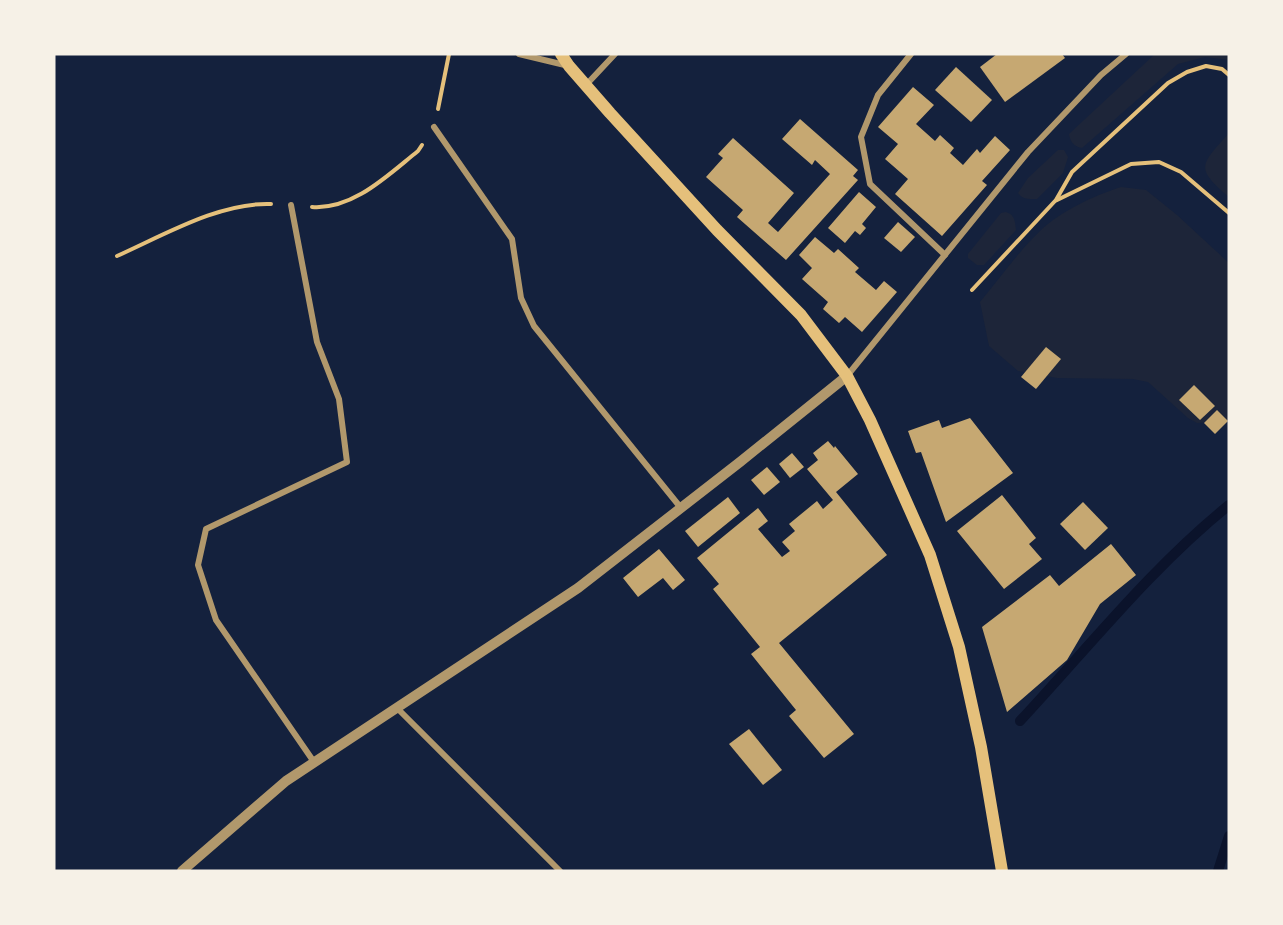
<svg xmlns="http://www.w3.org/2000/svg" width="1283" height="925" font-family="Georgia,serif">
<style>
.green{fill:#1d2539}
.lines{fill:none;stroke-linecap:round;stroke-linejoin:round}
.stream{stroke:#0b132b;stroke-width:10}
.building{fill:#c6a872}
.path{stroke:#e5c07b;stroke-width:4}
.minor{stroke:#b1986c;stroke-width:6}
.tertiary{stroke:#b1986c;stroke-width:10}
.secondary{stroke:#e5c07b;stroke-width:12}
</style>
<rect width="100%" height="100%" fill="#14213d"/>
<g class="green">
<path d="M 1155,54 L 1229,54 L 1229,60 L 1205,57 L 1178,64 L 1082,148 C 1075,147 1070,142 1069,134 Z"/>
<path d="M 1229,133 L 1229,197 C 1194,167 1201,165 1229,133 Z"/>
<path d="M 1058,150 L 1064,150 L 1068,157 L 1063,173 L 1037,199 C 1029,199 1023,200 1018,193 L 1028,178 Z"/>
<path d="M 1121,187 L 1146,190 L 1177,215 L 1229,263 L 1229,421 L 1197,423 L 1188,418 L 1148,382 L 1133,379 L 1057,378 L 1018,371 L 989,346 L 980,302 C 999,279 1018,252 1040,231 C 1061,211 1093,196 1121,187 Z"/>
<path d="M 1006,212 C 1015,215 1015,221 1016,230 L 984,265 L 977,265 L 968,258 L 968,254 L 1001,213 Z"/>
</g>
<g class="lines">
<g class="stream">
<path d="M 1020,721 C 1088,648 1151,568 1229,505"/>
<path d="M 1218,871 L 1229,836"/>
</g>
</g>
<g class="building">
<path d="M 997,54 L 1062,54 L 1065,58 L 1005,102 L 980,67 Z"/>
<path d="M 956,67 L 992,100 L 971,122 L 935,90 Z"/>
<path d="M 913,87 L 934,105 L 916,124 L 935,141 L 940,135 L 954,148 L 950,153 L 963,165 L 977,149 L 980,153 L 995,136 L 1010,150 L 982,181 L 987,185 L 942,236 L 895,194 L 908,179 L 885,159 L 898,144 L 878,127 Z"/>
<path d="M 800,119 L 858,170 L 853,176 L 858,180 L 786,260 L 737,217 L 743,210 L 706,177 L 723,158 L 718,154 L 733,138 L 794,193 L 768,223 L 778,232 L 830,174 L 815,160 L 812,165 L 782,139 Z"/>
<path d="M 859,192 L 876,207 L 862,224 L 866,228 L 860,235 L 855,231 L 845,243 L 828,228 Z"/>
<path d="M 898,222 L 915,237 L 901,252 L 884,238 Z"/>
<path d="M 815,237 L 834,253 L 838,249 L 859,268 L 855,272 L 876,290 L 884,281 L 897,292 L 862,332 L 845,317 L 839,323 L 823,309 L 828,302 L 802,279 L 812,268 L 799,255 Z"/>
<path d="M 1046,347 L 1061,359 L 1036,389 L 1021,377 Z"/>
<path d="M 1194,385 L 1215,406 L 1200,420 L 1179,400 Z"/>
<path d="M 1217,410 L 1228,421 L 1215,434 L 1204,423 Z"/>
<path d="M 970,418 L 1013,473 L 946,522 L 921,452 L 916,453 L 908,431 L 939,420 L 942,428 Z"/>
<path d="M 828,441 L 834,448 L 835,446 L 858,474 L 836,492 L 887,555 L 779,643 L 854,734 L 824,758 L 789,716 L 796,710 L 751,654 L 760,647 L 713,589 L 719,584 L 697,558 L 758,508 L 768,521 L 758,529 L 782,557 L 790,551 L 782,542 L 795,531 L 789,524 L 817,501 L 823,509 L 833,500 L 807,469 L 818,460 L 813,453 Z"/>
<path d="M 792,453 L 804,467 L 790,478 L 779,464 Z"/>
<path d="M 767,467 L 780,482 L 764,495 L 751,480 Z"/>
<path d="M 1002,495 L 1036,538 L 1029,544 L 1042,559 L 1004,589 L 957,531 Z"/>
<path d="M 728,497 L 740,513 L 698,547 L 685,531 Z"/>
<path d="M 1083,502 L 1108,528 L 1085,550 L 1060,524 Z"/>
<path d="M 1111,544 L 1136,575 L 1100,604 L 1067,660 L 1007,712 L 982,627 L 1050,575 L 1059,586 Z"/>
<path d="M 659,549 L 685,580 L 673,590 L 663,578 L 638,597 L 623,578 Z"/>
<path d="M 749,729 L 782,770 L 763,785 L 729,744 Z"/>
</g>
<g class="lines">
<g class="path">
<path d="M 438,109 L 449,54"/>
<path d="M 1056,200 L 1072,172 L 1168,83 L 1187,72 L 1206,66 L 1222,69 L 1229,75"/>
<path d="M 312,207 C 353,210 388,175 418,151 L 422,145"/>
<path d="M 117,256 C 164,235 220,202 271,204"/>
<path d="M 972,290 L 1055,201 L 1131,164 L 1159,162 L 1181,172 L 1229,213"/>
</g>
<g class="minor">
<path d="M 519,54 L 569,66"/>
<path d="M 911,54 L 878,95 L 861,137 L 870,184 L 945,255"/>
<path d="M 586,85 L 615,54"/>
<path d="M 434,127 L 512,239 L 521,298 L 534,326 L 681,508"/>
<path d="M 291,205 L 317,342 L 339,399 L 347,462 L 206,529 L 198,565 L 216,620 L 314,762"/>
<path d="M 847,376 L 1028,152 L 1101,75 L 1126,54"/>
<path d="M 397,708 L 560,871"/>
</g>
<path class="tertiary" d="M 182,871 L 286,781 L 578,588 L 740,462 L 847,376"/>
<path class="secondary" d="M 561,54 L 569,66 L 610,113 L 717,230 L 801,315 L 847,376 L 870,420 L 930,555 L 959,647 L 981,747 L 1002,871"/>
</g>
<rect width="1283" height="925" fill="none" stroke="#f6f1e7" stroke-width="111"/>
</svg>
